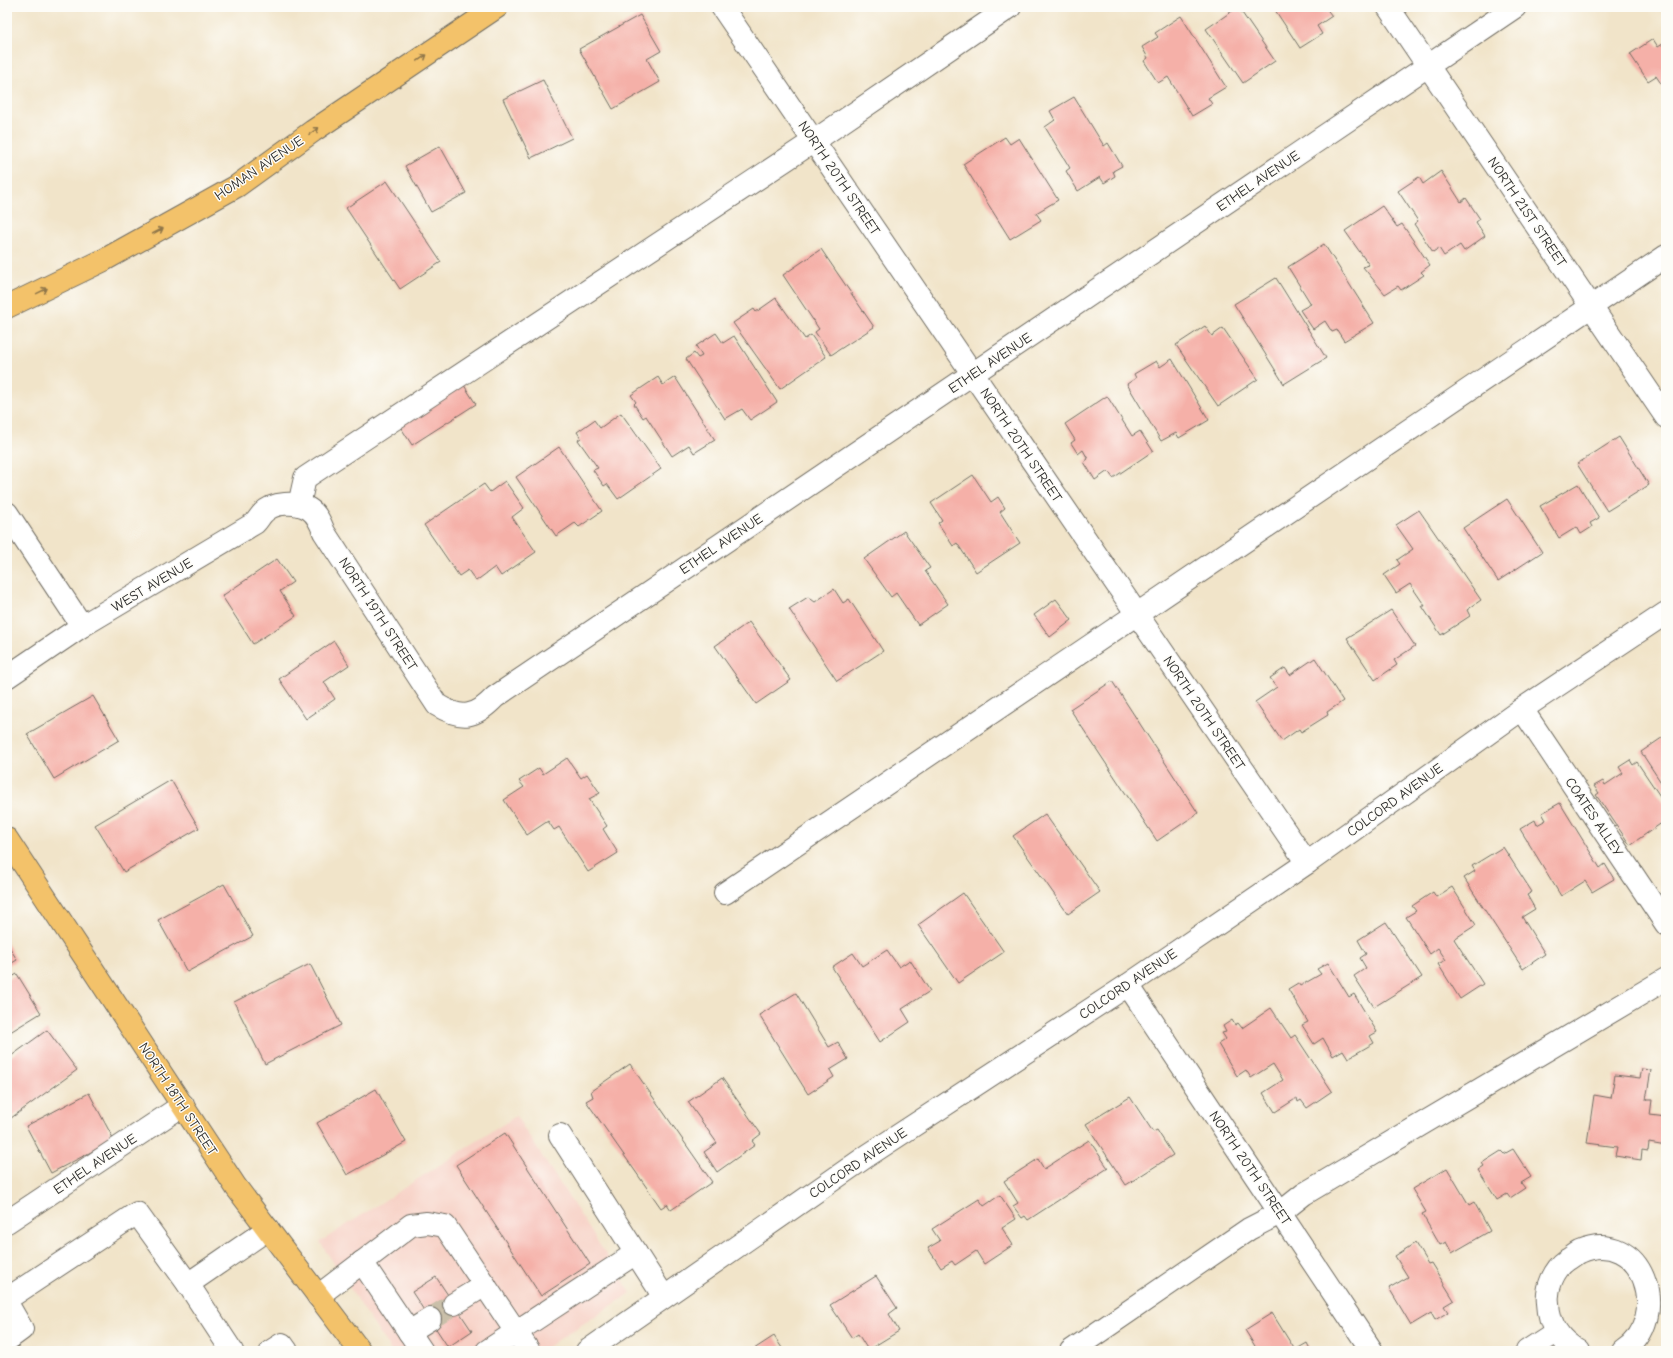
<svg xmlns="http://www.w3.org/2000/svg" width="1673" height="1358" font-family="'Comic Neue',sans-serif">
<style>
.built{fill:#f7d1c6}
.building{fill:#f5b0a8}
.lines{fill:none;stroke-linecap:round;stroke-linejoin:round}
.minor-tunnel{stroke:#c9bfa9;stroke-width:22;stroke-dasharray:22 11;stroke-linecap:butt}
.minor-casing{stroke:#706c62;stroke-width:24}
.major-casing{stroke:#706c62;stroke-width:24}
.minor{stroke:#fff;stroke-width:22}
.major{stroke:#f3c26a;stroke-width:22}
.oneway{stroke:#8f764a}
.labels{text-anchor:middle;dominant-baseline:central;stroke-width:3;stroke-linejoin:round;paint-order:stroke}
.street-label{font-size:14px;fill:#2b2b2b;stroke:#fdfcf7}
</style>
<rect width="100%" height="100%" fill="#fdfcf7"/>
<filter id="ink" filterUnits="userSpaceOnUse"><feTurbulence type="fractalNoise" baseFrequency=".025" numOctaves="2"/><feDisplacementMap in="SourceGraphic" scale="8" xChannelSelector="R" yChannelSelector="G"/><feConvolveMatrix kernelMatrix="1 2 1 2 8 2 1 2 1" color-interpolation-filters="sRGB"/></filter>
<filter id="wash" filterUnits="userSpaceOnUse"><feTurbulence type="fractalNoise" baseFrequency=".012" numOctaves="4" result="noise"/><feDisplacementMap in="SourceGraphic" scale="16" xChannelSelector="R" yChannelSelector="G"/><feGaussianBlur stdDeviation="0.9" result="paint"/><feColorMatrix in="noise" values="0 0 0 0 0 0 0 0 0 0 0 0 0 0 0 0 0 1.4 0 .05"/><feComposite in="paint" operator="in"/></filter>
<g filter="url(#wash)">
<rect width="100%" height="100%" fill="#f1e4c9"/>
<path class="built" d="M 516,1116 L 631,1293 L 541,1351 L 391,1351 L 320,1242 Z"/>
<g id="blocks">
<g class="building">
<path d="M 1238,7 L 1275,61 L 1243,83 L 1206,29 Z"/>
<path d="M 1273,7 L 1325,7 L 1332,16 L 1317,26 L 1322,34 L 1300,48 Z"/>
<path d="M 640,15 L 661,51 L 647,59 L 660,82 L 613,109 L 579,49 Z"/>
<path d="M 1181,16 L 1226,87 L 1208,98 L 1212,104 L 1192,116 L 1168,77 L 1158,83 L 1144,61 L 1148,58 L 1142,47 L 1158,37 L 1155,33 Z"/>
<path d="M 1653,39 L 1658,47 L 1666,42 L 1666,91 L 1656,76 L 1648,81 L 1630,54 Z"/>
<path d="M 543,80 L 572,138 L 531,158 L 503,99 Z"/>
<path d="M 1074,97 L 1104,146 L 1108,143 L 1122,166 L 1113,171 L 1115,176 L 1104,183 L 1100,177 L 1078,191 L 1066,171 L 1070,168 L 1045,127 L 1055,120 L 1050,111 Z"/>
<path d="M 1005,137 L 1010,144 L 1019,138 L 1058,200 L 1036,213 L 1041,220 L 1010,239 L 963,164 Z"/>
<path d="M 440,146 L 466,193 L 431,212 L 405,166 Z"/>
<path d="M 1441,171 L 1461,202 L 1466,198 L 1480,219 L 1476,222 L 1485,236 L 1464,251 L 1460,245 L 1444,256 L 1439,248 L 1433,252 L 1414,224 L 1418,221 L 1398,191 L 1419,177 L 1423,184 Z"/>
<path d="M 387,181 L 441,262 L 400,289 L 346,208 Z"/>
<path d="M 1382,206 L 1397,227 L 1402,224 L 1430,265 L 1421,272 L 1424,275 L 1401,290 L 1398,286 L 1385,294 L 1363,267 L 1369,265 L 1345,231 Z"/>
<path d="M 1324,244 L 1374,323 L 1344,341 L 1337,330 L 1332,332 L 1325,321 L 1313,329 L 1300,310 L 1311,304 L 1288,267 Z"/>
<path d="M 821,249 L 874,327 L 831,355 L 815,332 L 819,329 L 783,275 Z"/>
<path d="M 1276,278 L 1326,358 L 1284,384 L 1234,304 Z"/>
<path d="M 776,298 L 805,339 L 811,335 L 826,357 L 780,389 L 733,323 L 754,309 L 756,312 Z"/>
<path d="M 1205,326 L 1212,336 L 1223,328 L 1258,379 L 1218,406 L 1176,345 Z"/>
<path d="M 716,333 L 723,343 L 734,336 L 777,402 L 750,420 L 742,409 L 725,419 L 686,359 L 694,353 L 698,358 L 702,356 L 696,346 Z"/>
<path d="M 1172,359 L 1209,420 L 1179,438 L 1176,433 L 1161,441 L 1127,384 L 1136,378 L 1134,374 L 1156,361 L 1160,367 Z"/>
<path d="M 658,377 L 663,385 L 675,377 L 715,440 L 694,453 L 689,445 L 672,456 L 646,416 L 643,418 L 634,404 L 636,402 L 631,395 Z"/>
<path d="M 460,379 L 476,404 L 412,445 L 396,420 Z"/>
<path d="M 1107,396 L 1132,436 L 1140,431 L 1153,451 L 1113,478 L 1108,471 L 1095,480 L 1084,462 L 1088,459 L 1083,450 L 1078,454 L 1071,443 L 1075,440 L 1065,424 Z"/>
<path d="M 621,413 L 661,469 L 618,499 L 607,484 L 604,486 L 593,470 L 598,468 L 578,440 L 581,438 L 577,432 L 594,420 L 600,428 Z"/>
<path d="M 1619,437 L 1649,485 L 1607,511 L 1577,464 Z"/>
<path d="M 559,447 L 602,511 L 579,527 L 575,523 L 556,536 L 516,477 Z"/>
<path d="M 973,475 L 991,502 L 998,497 L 1005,508 L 1000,512 L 1020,543 L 976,572 L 957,543 L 953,546 L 938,523 L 942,520 L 931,503 Z"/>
<path d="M 505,481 L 524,508 L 512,517 L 536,552 L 501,576 L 495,567 L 476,581 L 468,570 L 459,576 L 424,525 L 484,484 L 490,492 Z"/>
<path d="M 1578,484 L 1599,518 L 1590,523 L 1592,527 L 1581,534 L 1577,527 L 1559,538 L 1540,506 Z"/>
<path d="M 1507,499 L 1542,552 L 1498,581 L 1463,528 Z"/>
<path d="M 1419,510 L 1481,600 L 1467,610 L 1470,616 L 1441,635 L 1422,606 L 1425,606 L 1410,584 L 1396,593 L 1384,575 L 1400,564 L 1397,560 L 1413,549 L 1396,525 Z"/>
<path d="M 904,531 L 930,568 L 925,571 L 948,604 L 918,625 L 896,593 L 891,597 L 864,559 Z"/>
<path d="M 277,559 L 293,582 L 280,591 L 296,616 L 253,644 L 222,596 Z"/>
<path d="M 834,589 L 843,603 L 849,599 L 883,651 L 837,681 L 789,609 L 808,597 L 815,602 Z"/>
<path d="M 1056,599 L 1072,620 L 1050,637 L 1034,615 Z"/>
<path d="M 1391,610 L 1415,646 L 1394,660 L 1397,665 L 1375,680 L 1347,638 Z"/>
<path d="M 749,622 L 791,680 L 756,704 L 715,646 Z"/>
<path d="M 334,641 L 349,665 L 324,682 L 335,699 L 306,719 L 279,679 Z"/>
<path d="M 1315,658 L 1343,701 L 1327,712 L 1328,715 L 1301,732 L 1299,729 L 1282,741 L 1255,702 L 1277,687 L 1270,678 L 1285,668 L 1290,675 Z"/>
<path d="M 1112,681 L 1198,813 L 1157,841 L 1070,709 Z"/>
<path d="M 93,696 L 119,740 L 54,779 L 27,734 Z"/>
<path d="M 1666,735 L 1666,790 L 1641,752 Z"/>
<path d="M 567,758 L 581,778 L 587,774 L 600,793 L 589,799 L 607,826 L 603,829 L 618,853 L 588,872 L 559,827 L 554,830 L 548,821 L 527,835 L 504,800 L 524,787 L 519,781 L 539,768 L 543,774 Z"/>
<path d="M 1630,760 L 1633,765 L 1637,762 L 1666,805 L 1666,820 L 1630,845 L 1596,795 L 1599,793 L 1594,786 L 1603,781 L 1605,785 L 1623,773 L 1619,767 Z"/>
<path d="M 171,780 L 199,828 L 124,872 L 95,825 Z"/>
<path d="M 1560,803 L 1600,868 L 1605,864 L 1614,879 L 1592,892 L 1585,881 L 1561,896 L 1520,829 L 1535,820 L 1537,825 L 1546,820 L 1542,813 Z"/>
<path d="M 1045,814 L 1100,892 L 1068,914 L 1013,836 Z"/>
<path d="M 1503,847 L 1532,892 L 1527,895 L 1535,909 L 1522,917 L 1545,954 L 1523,969 L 1464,878 L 1475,871 L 1472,866 Z"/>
<path d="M 224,884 L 253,936 L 187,972 L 158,920 Z"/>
<path d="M 1452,887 L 1476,925 L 1454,939 L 1483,984 L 1460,999 L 1438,964 L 1446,960 L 1438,948 L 1430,954 L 1406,917 L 1416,911 L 1412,906 L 1433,892 L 1436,897 Z"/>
<path d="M 963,893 L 1004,952 L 958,983 L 918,925 Z"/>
<path d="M 1386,922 L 1422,977 L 1374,1007 L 1354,976 L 1366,968 L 1360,958 L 1366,954 L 1358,940 Z"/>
<path d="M 7,943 L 17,960 L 7,966 Z"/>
<path d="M 887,950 L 899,967 L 910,960 L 930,991 L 902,1009 L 910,1022 L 880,1042 L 832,967 L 853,953 L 862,966 Z"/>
<path d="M 1328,963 L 1349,997 L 1354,994 L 1377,1032 L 1370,1036 L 1374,1043 L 1348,1058 L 1343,1050 L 1333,1056 L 1323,1038 L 1314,1044 L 1302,1025 L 1308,1022 L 1288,989 L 1298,983 L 1300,986 L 1321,974 L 1317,969 Z"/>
<path d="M 310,964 L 341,1025 L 265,1064 L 234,1002 Z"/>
<path d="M 17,974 L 41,1013 L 7,1034 L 7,980 Z"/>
<path d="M 796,993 L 829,1047 L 838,1042 L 848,1059 L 830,1070 L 834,1077 L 808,1094 L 759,1015 Z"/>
<path d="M 1271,1008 L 1291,1038 L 1295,1035 L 1332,1091 L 1307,1108 L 1301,1100 L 1298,1102 L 1297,1098 L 1275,1112 L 1263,1093 L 1283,1080 L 1273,1064 L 1251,1078 L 1246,1070 L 1237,1076 L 1218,1044 L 1226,1039 L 1222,1033 L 1226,1032 L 1223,1026 L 1232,1020 L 1235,1025 L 1238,1023 L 1242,1028 Z"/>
<path d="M 47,1030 L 77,1070 L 7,1121 L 7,1059 Z"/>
<path d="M 630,1064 L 712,1182 L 671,1210 L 667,1204 L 661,1208 L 586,1101 L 593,1097 L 591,1091 Z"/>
<path d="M 1642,1069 L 1651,1070 L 1646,1100 L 1652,1100 L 1650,1115 L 1666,1117 L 1666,1146 L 1649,1143 L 1648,1151 L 1642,1150 L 1641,1160 L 1615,1156 L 1617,1147 L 1587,1143 L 1594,1095 L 1611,1098 L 1615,1075 L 1640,1078 Z"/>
<path d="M 722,1078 L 761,1134 L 752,1141 L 755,1145 L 717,1172 L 704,1152 L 717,1143 L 688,1102 Z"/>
<path d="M 376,1089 L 406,1142 L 347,1175 L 317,1123 Z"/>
<path d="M 89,1093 L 114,1140 L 51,1173 L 26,1126 Z"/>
<path d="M 1130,1097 L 1153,1132 L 1157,1130 L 1173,1155 L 1126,1185 L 1086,1124 Z"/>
<path d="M 505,1133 L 590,1264 L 541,1296 L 456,1165 Z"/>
<path d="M 1089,1140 L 1108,1168 L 1028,1220 L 1025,1216 L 1022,1218 L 1013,1206 L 1018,1203 L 1004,1181 L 1038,1159 L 1044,1169 Z"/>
<path d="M 1513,1149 L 1531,1177 L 1521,1183 L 1525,1188 L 1510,1198 L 1507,1194 L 1497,1200 L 1478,1170 L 1484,1166 L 1482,1163 L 1501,1151 L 1504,1154 Z"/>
<path d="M 1447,1168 L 1469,1205 L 1474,1202 L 1490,1231 L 1452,1253 L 1446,1242 L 1440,1245 L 1422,1214 L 1426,1212 L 1412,1189 Z"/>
<path d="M 1000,1195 L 1016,1219 L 1002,1228 L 1013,1245 L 984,1264 L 976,1251 L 955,1265 L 952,1261 L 941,1268 L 928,1248 L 940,1241 L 932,1229 L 979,1199 L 984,1206 Z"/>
<path d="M 1415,1243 L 1428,1264 L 1431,1263 L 1454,1300 L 1444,1306 L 1448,1312 L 1435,1320 L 1431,1313 L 1411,1325 L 1389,1288 L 1408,1277 L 1395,1256 Z"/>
<path d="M 876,1276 L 897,1308 L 889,1314 L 899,1331 L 868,1350 L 858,1334 L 852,1338 L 830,1305 Z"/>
<path d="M 436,1277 L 472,1331 L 448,1347 L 412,1292 Z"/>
<path d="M 1272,1313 L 1295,1350 L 1307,1343 L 1311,1351 L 1258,1351 L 1245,1330 Z"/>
<path d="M 774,1336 L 784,1351 L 751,1351 Z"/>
</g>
</g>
</g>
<g filter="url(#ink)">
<use href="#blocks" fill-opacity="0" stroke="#706c62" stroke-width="1"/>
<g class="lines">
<path class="minor-tunnel" d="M 430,1319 L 454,1304"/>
<defs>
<g id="minor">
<path d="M 722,7 L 1307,863"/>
<path d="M 1388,7 L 1666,417"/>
<path d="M 299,505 L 305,478 L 814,141 L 1010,7"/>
<path d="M 7,513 L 82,626"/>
<path d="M 7,677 L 82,626 L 255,523 C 258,520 260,516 263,513 C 273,502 296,501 309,509 C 317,514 321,524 324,532 L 437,705 C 462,720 475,718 495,697 L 1515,7"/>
<path d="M 1522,709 L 1666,924"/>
<path d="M 725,893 L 1666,256"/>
<path d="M 1128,985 L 1372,1351"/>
<path d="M 560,1135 L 664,1297"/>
<path d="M 7,1222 L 183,1105"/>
<path d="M 362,1262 L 422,1351"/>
<path d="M 188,1284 L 232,1351"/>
<path d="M 318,1296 L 411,1225 L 427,1223 L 445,1226 L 529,1351"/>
<path d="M 7,1299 L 137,1213 L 188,1284 L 268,1229"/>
<path d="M 7,1303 L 22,1329 L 7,1340"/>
<path d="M 454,1304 L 485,1285"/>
<path d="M 409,1332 L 430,1319"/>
<path d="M 271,1351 L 282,1344 L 287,1351"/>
<path d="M 487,1351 L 636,1253"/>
<path d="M 587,1351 L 867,1156 L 1128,985 L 1307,863 L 1522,709 L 1666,613"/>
<path d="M 1071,1351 L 1249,1229 L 1280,1213 L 1304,1194 L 1666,979"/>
<path d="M 1527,1351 L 1556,1332"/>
<path d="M 1579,1351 C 1560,1341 1549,1325 1548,1303 C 1546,1288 1554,1269 1567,1260 C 1571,1258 1575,1254 1579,1252 C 1643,1225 1673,1318 1623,1351"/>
</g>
<g id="major">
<path d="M 7,307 L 104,260 L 237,186 L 313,131 L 497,7"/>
<path d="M 7,839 L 236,1187 L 360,1351"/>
</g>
</defs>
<use href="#minor" class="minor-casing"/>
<use href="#major" class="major-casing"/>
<use href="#minor" class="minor"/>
<use href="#major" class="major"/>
</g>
<defs><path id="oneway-shaft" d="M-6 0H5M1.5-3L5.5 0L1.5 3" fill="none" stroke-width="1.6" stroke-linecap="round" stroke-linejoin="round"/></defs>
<g class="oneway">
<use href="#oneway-shaft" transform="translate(422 58) rotate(-34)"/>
<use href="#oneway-shaft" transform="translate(314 131) rotate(-35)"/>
<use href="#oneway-shaft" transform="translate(158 231) rotate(-28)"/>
<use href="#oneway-shaft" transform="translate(42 291) rotate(-26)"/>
</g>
</g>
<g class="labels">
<g class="street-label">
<text transform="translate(259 168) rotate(-34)">HOMAN AVENUE</text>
<text transform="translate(839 178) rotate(56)">NORTH 20TH STREET</text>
<text transform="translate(1258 181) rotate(-34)">ETHEL AVENUE</text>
<text transform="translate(1527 212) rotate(56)">NORTH 21ST STREET</text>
<text transform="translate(990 363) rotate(-34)">ETHEL AVENUE</text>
<text transform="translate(1021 445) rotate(56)">NORTH 20TH STREET</text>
<text transform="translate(721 544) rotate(-34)">ETHEL AVENUE</text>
<text transform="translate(152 585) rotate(-31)">WEST AVENUE</text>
<text transform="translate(378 614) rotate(57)">NORTH 19TH STREET</text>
<text transform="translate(1204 713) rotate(56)">NORTH 20TH STREET</text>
<text transform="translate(1395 800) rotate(-36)">COLCORD AVENUE</text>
<text transform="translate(1594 817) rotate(56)">COATES ALLEY</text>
<text transform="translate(1128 984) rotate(-34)">COLCORD AVENUE</text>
<text transform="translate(178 1099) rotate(57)">NORTH 18TH STREET</text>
<text transform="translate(858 1163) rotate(-34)">COLCORD AVENUE</text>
<text transform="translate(95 1164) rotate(-34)">ETHEL AVENUE</text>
<text transform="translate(1250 1168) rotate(56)">NORTH 20TH STREET</text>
</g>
</g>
<rect width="1673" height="1358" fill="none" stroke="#fdfcf7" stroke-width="24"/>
</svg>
